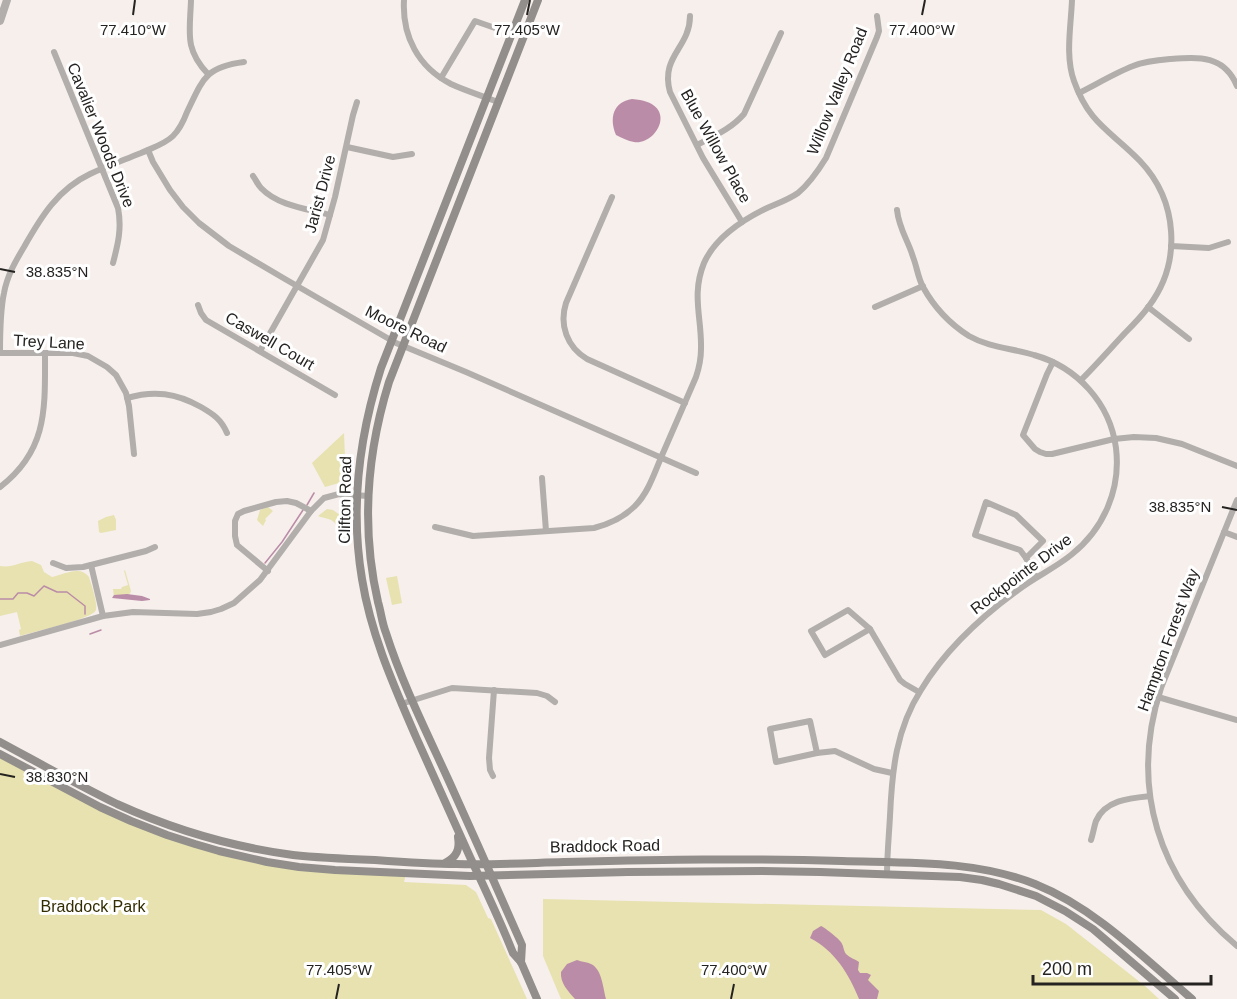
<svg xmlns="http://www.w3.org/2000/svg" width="1237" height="999" font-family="Arial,sans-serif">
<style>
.green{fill:#e7e2b0}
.water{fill:#bb8ca7}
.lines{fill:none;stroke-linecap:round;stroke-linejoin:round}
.stream{stroke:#bb8ca7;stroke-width:1.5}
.minor{stroke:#b1aeac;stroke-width:6}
.tertiary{stroke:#b1aeac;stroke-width:8}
.secondary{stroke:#918e8b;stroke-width:8}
.ticks{fill:none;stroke:#252321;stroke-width:2}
.labels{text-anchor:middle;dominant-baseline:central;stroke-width:6;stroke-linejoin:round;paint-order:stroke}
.street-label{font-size:16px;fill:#252321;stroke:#fff}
.park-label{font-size:16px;fill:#312c02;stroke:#fff}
.ticks-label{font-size:15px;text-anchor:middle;fill:#252321;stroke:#fff;stroke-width:6;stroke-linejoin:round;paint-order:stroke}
</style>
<rect width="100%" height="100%" fill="#f7efec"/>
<g class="green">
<path d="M 344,433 L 346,481 L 325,487 L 312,463 Z"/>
<path d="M 268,507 L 273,511 L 265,519 L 266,520 L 263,526 L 257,520 L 260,510 Z"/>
<path d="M 327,509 L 333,510 L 344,518 L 344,524 L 341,530 L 337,529 L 338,527 C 333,518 326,519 318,516 Z"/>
<path d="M 114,515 L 116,520 L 116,530 L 101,533 L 99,532 L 98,521 L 106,517 Z"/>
<path d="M 32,561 L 41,565 L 44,572 L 52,577 C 65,574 80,565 89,577 C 91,584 98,603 96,610 C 93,619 32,632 20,636 L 19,630 L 21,629 L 17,612 L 0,616 L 0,566 C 12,568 20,562 32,561 Z"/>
<path d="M 125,570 L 131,591 C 130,598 120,597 114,597 L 113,589 L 121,589 L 122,587 L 128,585 L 124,571 Z"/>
<path d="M 397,576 L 402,603 L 392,605 L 386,578 Z"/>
<path d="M 0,754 L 131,821 L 267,862 L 406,873 L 404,882 L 466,885 L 476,892 L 488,918 L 491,919 L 527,999 L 0,999 Z"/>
<path d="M 543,899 L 1041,910 L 1066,924 L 1145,986 L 1159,999 L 561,999 L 543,956 Z"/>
</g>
<g class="water">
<path d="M 632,99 C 681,102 657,146 634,142 C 628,141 622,138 616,135 C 609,118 613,102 632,99 Z"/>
<path d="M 127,594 L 142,596 L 150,599 L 150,600 L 142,601 L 112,598 L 114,595 Z"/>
<path d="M 821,926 C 824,927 838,938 840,941 C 844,945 843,950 846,954 C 850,958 855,959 859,962 L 858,970 L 860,973 L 867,973 L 871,975 L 868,980 L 879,991 L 877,999 L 859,999 C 849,974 835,951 810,938 L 813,931 Z"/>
<path d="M 577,960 C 582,962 587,962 591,964 C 602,969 603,988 606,999 L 575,999 C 568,991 560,983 561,972 L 567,964 Z"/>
</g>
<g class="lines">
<g class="stream">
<path d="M 307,505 L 314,493"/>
<path d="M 265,563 L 282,542 L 303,510"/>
<path d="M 0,599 L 13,599 L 18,593 L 27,593 L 34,596 L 44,586 L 57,592 L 67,592 L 85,606 L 85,614"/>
<path d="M 90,634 L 101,630"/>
</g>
<g class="minor">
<path d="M 191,0 C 190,32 184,49 208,74"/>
<path d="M 404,0 C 402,36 418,67 451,84 C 466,91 483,96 498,102"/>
<path d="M 1072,0 C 1071,26 1065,56 1074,81 C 1089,124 1111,131 1140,161 C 1178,201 1182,262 1149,306 C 1142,316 1133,325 1125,333 C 1110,349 1096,365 1081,380"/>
<path d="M 690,16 C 690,48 660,56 670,92 L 703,158 L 742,222"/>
<path d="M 54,52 L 118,208 C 122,228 118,244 113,263"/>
<path d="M 441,78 L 475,21 L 495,28"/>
<path d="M 1079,93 C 1097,84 1115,73 1133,66 C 1145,61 1157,60 1170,59 C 1199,57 1224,55 1237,86"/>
<path d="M 697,145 C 714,136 731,129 744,114 L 781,33"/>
<path d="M 347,147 L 393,157 L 412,154"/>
<path d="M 148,150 L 153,162 L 170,190 L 183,207 L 199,223 L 229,246 L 285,279 L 396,343 L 466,372 L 696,473"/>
<path d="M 253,176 C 256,180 258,185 261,188 C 278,206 308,209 330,215"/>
<path d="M 612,197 L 566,303 C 559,325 567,347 587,359 L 685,403"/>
<path d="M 1171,246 L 1209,248 L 1228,242"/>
<path d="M 198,305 L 201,313 L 206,320 L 335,395"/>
<path d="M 875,307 L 923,286"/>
<path d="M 1148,307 L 1189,339"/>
<path d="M 260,351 L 323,240 L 335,197 L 353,115 L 357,102"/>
<path d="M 1053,362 L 1047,374 L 1023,435 L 1035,449 L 1040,452 L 1046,454 L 1052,454 L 1114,439 L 1134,437 L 1156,438 L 1182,444 L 1237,466"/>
<path d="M 127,398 C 154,390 176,393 201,407 C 213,414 221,419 227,433"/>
<path d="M 134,454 L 129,406 L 126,393 L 116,375 L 107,367 L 88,356 L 73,353 L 0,353 C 0,333 0,312 4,293 C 7,276 15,262 24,247 C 41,217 58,189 90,174 C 107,166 124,160 141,153 C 152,148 165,144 173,136 C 180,129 184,120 187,112 C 203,79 205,67 244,62"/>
<path d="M 542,478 L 546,531"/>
<path d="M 0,487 C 48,450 45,408 45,353"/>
<path d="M 1237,500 L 1161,688 C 1129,787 1158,880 1237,946"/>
<path d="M 986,502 L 1016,515 L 1043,541 L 1026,558 L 1020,550 L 975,535 Z"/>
<path d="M 435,527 L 473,536 L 594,528 C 610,524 623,518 635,506 C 649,492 655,471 663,453 C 674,428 685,402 696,377 C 699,368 701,359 701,349 C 702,318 691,295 704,263 C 715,238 741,221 765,209 C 776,204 788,200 798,193 C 810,183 818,171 826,158 L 877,37 L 879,31 L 877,16"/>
<path d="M 1224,532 L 1237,537"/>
<path d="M 1026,558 L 1036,577"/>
<path d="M 53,563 L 66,568 L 83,567 L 146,551 L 155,547"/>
<path d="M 91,565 L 103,616"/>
<path d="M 268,571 L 237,545 L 235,536 L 235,521 L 238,514 L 244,511 L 276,502 L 287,501 L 296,503 L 311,511"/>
<path d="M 848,610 L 870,629 L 825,655 L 811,631 Z"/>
<path d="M 870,629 L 900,680 L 905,684 L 919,692"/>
<path d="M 0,645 L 103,616 L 133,612 L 197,614 L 211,612 L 221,609 L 234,603 L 260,580 L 311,511 L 324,498 L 339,494 L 368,496"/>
<path d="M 1158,697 L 1237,720"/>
<path d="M 401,704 L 452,688 L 537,693 L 547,696 L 555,702"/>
<path d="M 810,721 L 817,753 L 776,762 L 770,729 Z"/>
<path d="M 817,753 L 835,751 L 874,769 L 892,773"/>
<path d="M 493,776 L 490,770 L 489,758 L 494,690"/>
<path d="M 1091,840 C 1093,834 1094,827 1096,821 C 1105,800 1130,798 1150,796"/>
<path d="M 887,875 C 887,855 889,835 890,816 C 892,771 896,729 921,690 C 945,650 981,617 1018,590 C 1035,577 1055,568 1071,555 C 1104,529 1121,489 1116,448 C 1110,403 1077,367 1034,355 C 1012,348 990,348 969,336 C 950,324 934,307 923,287 C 918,278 917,267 913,257 C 908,240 899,229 897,210"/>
</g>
<path class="tertiary" d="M 0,21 L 7,0"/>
<g class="secondary">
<path d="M 525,0 L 381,368 C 359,437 350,508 362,579 C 371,635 394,686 416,737 C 434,777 452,817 470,857 C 485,889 500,920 513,953 L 521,962 L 537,999"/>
<path d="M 0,742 C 39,763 78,785 117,804 C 172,829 233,847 293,855 C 320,858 347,859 375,860 C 402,862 429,864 457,864 C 492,865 528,863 564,862 C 657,860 749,858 842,861 C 907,863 974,860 1035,884 C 1095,908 1144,958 1192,999"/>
<path d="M 0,754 L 100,807 L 131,821 L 167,835 L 195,844 L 219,851 L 267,862 L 299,867 L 335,870 L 470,876 L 628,872 L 762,871 L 820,872 L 960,877 L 982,880 L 999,884 L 1036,896 L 1065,911 L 1093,929 L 1175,999"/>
<path d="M 445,863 C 457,857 460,849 458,837"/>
<path d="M 521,962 L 522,945 C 498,890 473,834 448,779 C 426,731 402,683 386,633 C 382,623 381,612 378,602 C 361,528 367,453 389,382 L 538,0"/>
</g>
</g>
<path class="ticks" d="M 133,15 L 135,0M 527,15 L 530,0M 922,15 L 925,0M 0,269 L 15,272M 1222,507 L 1237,510M 0,774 L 15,777M 336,999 L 339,984M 731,999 L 734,984"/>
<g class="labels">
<g class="street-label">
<text transform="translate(837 91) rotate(-68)">Willow Valley Road</text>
<text transform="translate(101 135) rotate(68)">Cavalier Woods Drive</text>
<text transform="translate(716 146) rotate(61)">Blue Willow Place</text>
<text transform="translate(320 194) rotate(-75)">Jarist Drive</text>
<text transform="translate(406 329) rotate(26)">Moore Road</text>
<text transform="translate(270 341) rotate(30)">Caswell Court</text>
<text transform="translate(49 342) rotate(3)">Trey Lane</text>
<text transform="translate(345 500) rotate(-89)">Clifton Road</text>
<text transform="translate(1021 574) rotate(-37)">Rockpointe Drive</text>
<text transform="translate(1168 640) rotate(-70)">Hampton Forest Way</text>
<text transform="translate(605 846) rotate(-1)">Braddock Road</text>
</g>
<g class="park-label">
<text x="93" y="906">Braddock Park</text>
</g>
</g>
<g class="ticks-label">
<text x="133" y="35">77.410°W</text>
<text x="527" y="35">77.405°W</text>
<text x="922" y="35">77.400°W</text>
<text x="57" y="277">38.835°N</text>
<text x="1180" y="512">38.835°N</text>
<text x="57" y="782">38.830°N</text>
<text x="339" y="975">77.405°W</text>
<text x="734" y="975">77.400°W</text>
</g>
<path d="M1033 975v9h178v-9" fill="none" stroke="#252321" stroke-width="3"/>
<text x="1042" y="975" font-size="18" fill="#252321" stroke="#ffffff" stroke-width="4.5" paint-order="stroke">200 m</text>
</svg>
